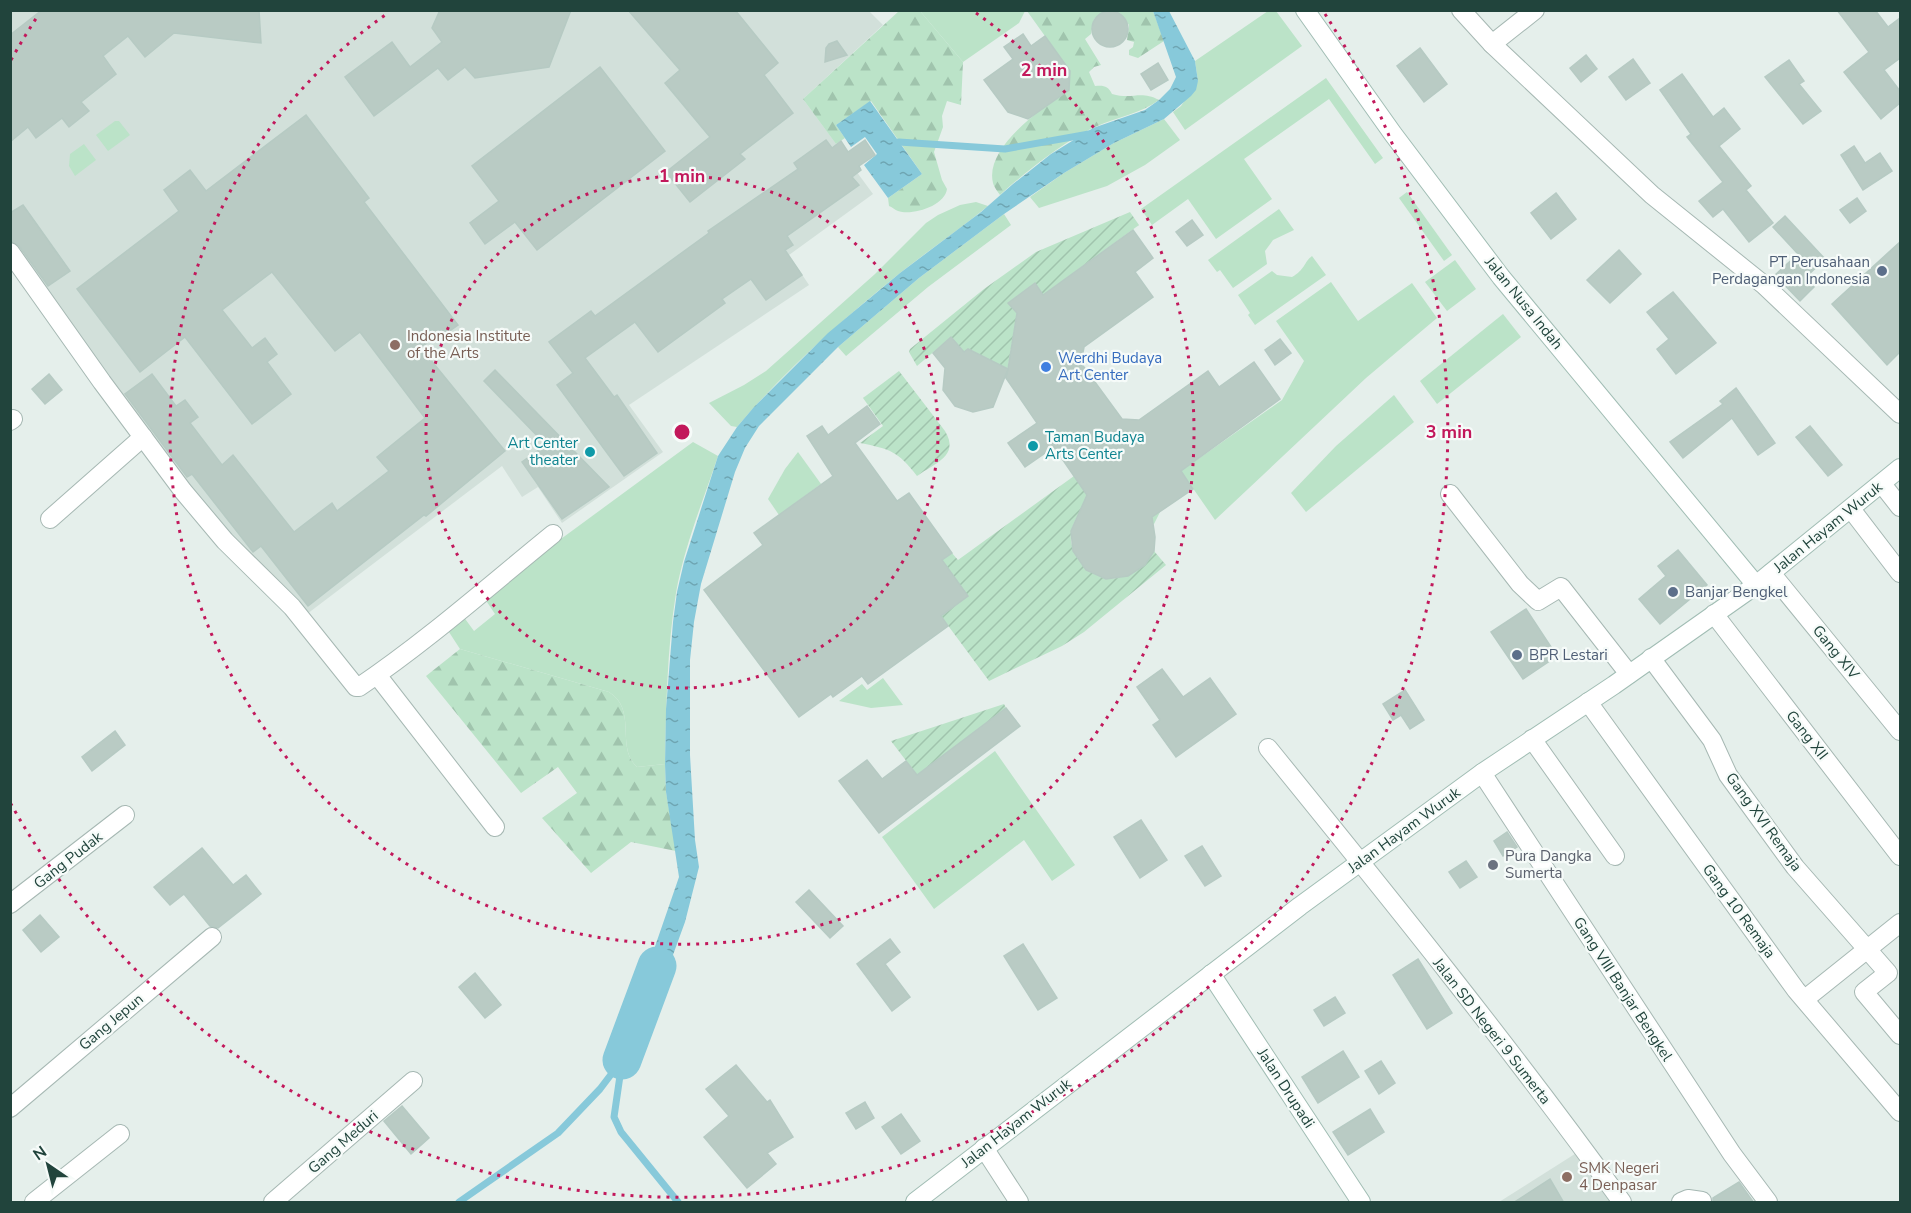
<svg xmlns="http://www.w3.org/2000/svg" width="1911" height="1213" font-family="'Nunito Sans',sans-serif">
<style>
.built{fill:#d2e0da}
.grass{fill:#bbe3c8}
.forest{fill:url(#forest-firs)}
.garden{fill:url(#garden-furrows)}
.water{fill:url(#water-ripples)}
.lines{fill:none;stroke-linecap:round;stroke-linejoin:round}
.stream{stroke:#87c9da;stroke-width:7}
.river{stroke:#87c9da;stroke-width:39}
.building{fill:#b9cbc4;stroke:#b6cac3;stroke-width:1.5}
.street-casing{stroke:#a6b8b3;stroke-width:20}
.secondary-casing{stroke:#a1bdb4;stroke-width:20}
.street{stroke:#fff;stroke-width:18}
.secondary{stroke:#fff;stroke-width:18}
.ring{fill:none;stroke:#c2185b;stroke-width:3;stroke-dasharray:3 6}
.service-dot{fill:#5c6f8a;stroke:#f6fbf9;stroke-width:2}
.education-dot{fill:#8d6e63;stroke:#f6fbf9;stroke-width:2}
.shop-dot{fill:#3f7fe0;stroke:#f6fbf9;stroke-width:2}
.culture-dot{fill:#0f9aa8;stroke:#f6fbf9;stroke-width:2}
.worship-dot{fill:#6b7280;stroke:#f6fbf9;stroke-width:2}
.labels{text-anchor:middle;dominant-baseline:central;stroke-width:4.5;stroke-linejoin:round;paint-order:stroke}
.service-label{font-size:15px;fill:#4e5e75;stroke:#f6fbf9;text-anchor:start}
.street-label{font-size:15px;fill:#21443c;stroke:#f6fbf9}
.education-label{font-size:15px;fill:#785e54;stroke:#f6fbf9;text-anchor:start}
.shop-label{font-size:15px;fill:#366cbe;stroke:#f6fbf9;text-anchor:start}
.culture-label{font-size:15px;fill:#0d838f;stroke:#f6fbf9;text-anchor:start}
.worship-label{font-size:15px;fill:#5b616d;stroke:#f6fbf9;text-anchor:start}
.centre{fill:#c2185b;stroke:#f6fbf9;stroke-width:3}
.ring-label{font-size:18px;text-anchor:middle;font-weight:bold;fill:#c2185b;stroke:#f6fbf9;stroke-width:4.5;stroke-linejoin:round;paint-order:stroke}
</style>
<defs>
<pattern id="forest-firs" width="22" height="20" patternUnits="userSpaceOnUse" patternTransform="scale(1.5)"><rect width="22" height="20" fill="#bbe3c8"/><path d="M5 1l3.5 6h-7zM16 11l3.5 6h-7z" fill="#a0c4ad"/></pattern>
<pattern id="garden-furrows" width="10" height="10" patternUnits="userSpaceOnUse" patternTransform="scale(1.5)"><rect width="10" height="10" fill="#bbe3c8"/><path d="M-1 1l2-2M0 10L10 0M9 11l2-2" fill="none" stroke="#a0c4ad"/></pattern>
<pattern id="water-ripples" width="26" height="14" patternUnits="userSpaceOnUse" patternTransform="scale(1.5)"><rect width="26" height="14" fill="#87c9da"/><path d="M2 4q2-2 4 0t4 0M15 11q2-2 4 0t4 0" fill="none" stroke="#6ea5b2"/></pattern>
</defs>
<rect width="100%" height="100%" fill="#e5efeb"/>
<g class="built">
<path d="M 10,11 L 869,11 L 883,25 L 803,99 L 873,194 L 789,255 L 809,285 L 629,405 L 663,452 L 562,523 L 538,487 L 522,497 L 502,466 L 307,614 L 208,528 L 11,262 Z"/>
<path d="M 1578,1152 L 1613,1202 L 1499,1202 Z"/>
</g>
<g class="grass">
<path d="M 920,11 L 1025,11 L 1019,23 L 963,62 Z"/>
<path d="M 1268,11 L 1276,11 L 1302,46 L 1185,130 L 1173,112 L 1181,106 L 1198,81 L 1195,61 Z"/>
<path d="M 1326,78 L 1383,158 L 1375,164 L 1329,99 L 1244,159 L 1272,199 L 1216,239 L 1188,199 L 1152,225 L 1141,209 Z"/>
<path d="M 1164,119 L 1180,140 L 1145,165 L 1107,186 L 1039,208 L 1030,197 L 1064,173 L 1114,143 Z"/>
<path d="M 115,121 L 119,121 L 130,135 L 108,151 L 96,135 Z"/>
<path d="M 84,144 L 96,160 L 75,176 L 69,166 L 70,154 Z"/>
<path d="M 1407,192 L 1452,255 L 1444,261 L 1399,198 Z"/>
<path d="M 976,202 L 988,206 C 959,230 929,250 900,273 C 842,320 785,370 737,427 L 731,426 L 709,403 L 744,385 L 766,371 L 875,274 L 926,223 L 938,215 L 960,205 Z"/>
<path d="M 1279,209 L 1294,230 L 1273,240 L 1265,251 L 1267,264 L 1233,288 L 1220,270 L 1217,272 L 1208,260 Z"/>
<path d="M 1004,214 L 1011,225 L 928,287 L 846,356 L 838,347 L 919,278 Z"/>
<path d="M 1312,256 L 1326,275 L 1255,325 L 1248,315 L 1250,313 L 1238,295 L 1272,271 L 1277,275 L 1292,277 C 1305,270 1304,262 1312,256 Z"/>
<path d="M 1455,260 L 1476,289 L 1447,311 L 1425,282 Z"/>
<path d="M 1331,282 L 1358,321 L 1412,283 L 1437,318 L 1366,378 L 1215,520 L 1181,471 L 1282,400 L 1304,361 L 1276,321 Z"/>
<path d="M 1503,314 L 1521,337 L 1437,404 L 1420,381 Z"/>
<path d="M 1394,395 L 1414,422 L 1306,512 L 1291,493 L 1336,446 Z"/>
<path d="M 693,442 L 718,456 C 703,501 684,547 676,593 C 667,649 666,707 665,764 L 637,767 C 615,747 638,710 609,692 L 460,649 L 447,629 L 463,616 L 474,631 L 495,614 L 485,599 L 550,547 Z"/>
<path d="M 798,452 L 821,484 L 779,515 L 768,499 L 785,469 Z"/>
<path d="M 883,678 L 903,705 L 871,708 L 839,701 L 862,684 L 867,690 Z"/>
<path d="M 995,751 L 1075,865 L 1052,881 L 1024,840 L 934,909 L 882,837 Z"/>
</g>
<g class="forest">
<path d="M 899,11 L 920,11 L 963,62 L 961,105 L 947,101 L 942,116 L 943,127 L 934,152 L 942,180 L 947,189 C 945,206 912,216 898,211 C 895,210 892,207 889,206 L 888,198 L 922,174 L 871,101 L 836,125 L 845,138 L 836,144 L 803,99 Z"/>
<path d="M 1027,11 L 1153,11 L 1164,41 L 1138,58 L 1129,55 L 1129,50 L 1133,47 L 1134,42 L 1127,40 L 1129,25 L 1120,13 L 1106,11 L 1094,19 L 1091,34 L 1085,39 L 1101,65 L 1094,67 L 1089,72 L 1095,86 C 1104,85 1108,86 1112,94 C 1133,100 1140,90 1159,100 C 1140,114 1117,117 1095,127 C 1066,140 1024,173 1000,195 C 998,192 994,187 993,183 C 984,147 1044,107 1069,89 L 1070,71 Z"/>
<path d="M 460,649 L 609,692 C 638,710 615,747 637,767 L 665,764 L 666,792 L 676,851 L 631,842 L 591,873 L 542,818 L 577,793 L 558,767 L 521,793 L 426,676 Z"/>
</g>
<g class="garden">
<path d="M 1130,212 L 1139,225 L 1043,295 L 1035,283 L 1009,302 L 1017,313 L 1006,378 L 993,362 L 969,349 L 964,352 L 951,337 L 917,366 L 909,352 L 910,349 L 984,289 L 1036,252 Z"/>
<path d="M 899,371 L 945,431 C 960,456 935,463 917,476 C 898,451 890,449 860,443 L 883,426 L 863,398 Z"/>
<path d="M 1074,476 L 1147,494 L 1160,512 L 1154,524 L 1080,511 C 1077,517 1072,526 1071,533 C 1070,542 1073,552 1079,559 C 1100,591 1136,580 1154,551 L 1166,565 L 1084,632 L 1062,646 L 989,681 L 941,616 L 942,560 L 952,553 L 958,560 Z"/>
<path d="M 1004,704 L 1006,708 L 917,775 L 891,741 Z"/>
</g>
<g class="water">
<path d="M 1153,11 L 1169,11 L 1195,61 L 1198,81 L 1196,90 L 1191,96 L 1164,119 L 1114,143 L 1064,173 L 1004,214 L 919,278 L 838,347 L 759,426 L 745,448 L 735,472 L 701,584 L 694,622 L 690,660 L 690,755 L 695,840 L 699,867 L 685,922 L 650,1018 L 632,1013 L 679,877 L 666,792 L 665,764 L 666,709 L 673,622 L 677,592 L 684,562 L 718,456 L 737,427 L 754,407 L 828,333 L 900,273 L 981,212 L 1013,184 L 1051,154 L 1093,128 L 1145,110 L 1159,100 L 1170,89 L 1176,77 Z"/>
<path d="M 870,101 L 922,174 L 888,198 L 864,165 L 877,154 L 865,137 L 851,147 L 836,125 Z"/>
</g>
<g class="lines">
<g class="stream">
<path d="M 899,142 L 1005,149 L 1089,134"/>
<path d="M 622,1062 L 614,1117 L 621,1132 L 678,1202"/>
<path d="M 459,1202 L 558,1133 L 600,1089 L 622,1060"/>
</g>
<path class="river" d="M 622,1060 L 657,966"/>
</g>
<g class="building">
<path d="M 42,10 L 259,10 L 261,43 L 174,33 L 145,57 L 128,36 L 103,56 L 116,74 L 81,102 L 89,111 L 69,127 L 62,118 L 36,138 L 28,127 L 10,142 L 10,35 Z"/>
<path d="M 440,10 L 571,10 L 549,67 L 475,78 L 465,67 L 448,80 L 438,68 L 374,116 L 345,77 L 392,42 L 410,67 L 442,42 L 432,28 Z"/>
<path d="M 628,10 L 735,10 L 778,63 L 764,75 L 793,113 L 740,154 L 745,159 L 690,202 L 666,172 L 710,137 L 665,83 L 680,70 Z"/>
<path d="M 1837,10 L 1875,10 L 1888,27 L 1900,18 L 1900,58 L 1884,70 L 1900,91 L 1900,103 L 1881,119 L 1844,72 L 1869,52 Z"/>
<circle cx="1110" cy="29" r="18"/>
<path d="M 1023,34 L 1031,46 L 1045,36 L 1070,71 L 1069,90 L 1028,119 L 1008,112 L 984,80 L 1013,59 L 1004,47 Z"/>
<path d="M 837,41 L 847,55 L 825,62 L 826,48 L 829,44 Z"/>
<path d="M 1420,48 L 1447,84 L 1424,102 L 1397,66 Z"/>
<path d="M 1586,55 L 1597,69 L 1581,82 L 1570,68 Z"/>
<path d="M 1633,59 L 1650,83 L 1626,100 L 1609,77 Z"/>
<path d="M 1789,60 L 1804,81 L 1799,84 L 1821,111 L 1803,124 L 1765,77 Z"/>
<path d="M 1158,63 L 1168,80 L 1151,90 L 1141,74 Z"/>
<path d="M 600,67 L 665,151 L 537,250 L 515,222 L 485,244 L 470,223 L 499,201 L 472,166 Z"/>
<path d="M 1682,74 L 1713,117 L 1724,108 L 1740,129 L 1719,146 L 1751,186 L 1746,190 L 1773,223 L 1749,242 L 1723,209 L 1713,217 L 1699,201 L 1723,182 L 1687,137 L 1691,134 L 1660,90 Z"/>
<path d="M 306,115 L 369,198 L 364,202 L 458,325 L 441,337 L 438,333 L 421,348 L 505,451 L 426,516 L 424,515 L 308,606 L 261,546 L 253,552 L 192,474 L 187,477 L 125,394 L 152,374 L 176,406 L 185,400 L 198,417 L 190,423 L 222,465 L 233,455 L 294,532 L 332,503 L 337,511 L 389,471 L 377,457 L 425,418 L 360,332 L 335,351 L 272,272 L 222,310 L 252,348 L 265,338 L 277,354 L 267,362 L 291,394 L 252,424 L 185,337 L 140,372 L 77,289 L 179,211 L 164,190 L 190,170 L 206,191 Z"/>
<path d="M 826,140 L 832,148 L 841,141 L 848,152 L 865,140 L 875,155 L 859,166 L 861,170 L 852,177 L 859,185 L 787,236 L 793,245 L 785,250 L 802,275 L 766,300 L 751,279 L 722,299 L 725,303 L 658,352 L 635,322 L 585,358 L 614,397 L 617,395 L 657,453 L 624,476 L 557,385 L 573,373 L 549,342 L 591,311 L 595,316 L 709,233 L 708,231 L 798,169 L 794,163 Z"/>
<path d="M 1854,146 L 1865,163 L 1880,153 L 1892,171 L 1863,190 L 1841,155 Z"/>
<path d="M 1556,193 L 1576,219 L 1551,239 L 1531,213 Z"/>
<path d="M 1857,198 L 1866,211 L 1850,223 L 1840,210 Z"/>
<path d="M 23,205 L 70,271 L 48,286 L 19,246 L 10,241 L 10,213 Z"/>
<path d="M 1785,216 L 1825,259 L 1806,277 L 1814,287 L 1800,301 L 1775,275 L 1798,254 L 1773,227 Z"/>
<path d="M 1192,220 L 1203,235 L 1187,246 L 1176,232 Z"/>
<path d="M 1133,230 L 1153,258 L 1135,272 L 1153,297 L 1084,347 L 1081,363 L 1122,419 L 1139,420 L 1208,371 L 1219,387 L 1254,362 L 1280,399 L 1181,471 L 1193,489 L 1152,517 L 1155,537 L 1154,551 L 1145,565 L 1128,576 L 1106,579 L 1086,570 L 1073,551 L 1071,531 L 1087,495 L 1054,447 L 1025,467 L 1008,443 L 1037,423 L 1006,378 L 1008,369 L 993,407 L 973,412 L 955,406 L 943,390 L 945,368 L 933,353 L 951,337 L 964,352 L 968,349 L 1008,369 L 1017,313 L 1008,303 L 1035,283 L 1043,295 Z"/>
<path d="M 1900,242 L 1900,352 L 1887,365 L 1832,304 Z"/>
<path d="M 1619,250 L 1641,274 L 1610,303 L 1587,280 Z"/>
<path d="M 1673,292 L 1716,343 L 1676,374 L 1657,349 L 1669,339 L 1647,312 Z"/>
<path d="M 1280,339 L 1291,353 L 1275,365 L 1265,350 Z"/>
<path d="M 495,370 L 609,487 L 562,519 L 522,462 L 546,445 L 484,381 Z"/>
<path d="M 49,374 L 62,390 L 45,404 L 32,389 Z"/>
<path d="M 1736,388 L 1775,443 L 1758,455 L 1732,418 L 1683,458 L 1670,442 L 1723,404 L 1720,401 Z"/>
<path d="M 867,406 L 880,424 L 855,443 L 897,501 L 909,493 L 952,553 L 942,560 L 968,596 L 941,616 L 948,626 L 868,684 L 862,676 L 833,697 L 831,694 L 799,717 L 704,590 L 763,545 L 754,533 L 833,476 L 807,436 L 822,426 L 828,435 Z"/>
<path d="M 1810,426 L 1842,465 L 1828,476 L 1796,437 Z"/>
<path d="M 1678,550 L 1707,585 L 1660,624 L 1639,599 L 1666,576 L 1658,566 Z"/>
<path d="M 1526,609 L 1557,656 L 1523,679 L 1491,632 Z"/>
<path d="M 1162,669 L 1183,697 L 1210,678 L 1236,714 L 1176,757 L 1153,725 L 1160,720 L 1137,687 Z"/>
<path d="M 1405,690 L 1424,720 L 1410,729 L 1401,715 L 1393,720 L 1383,704 Z"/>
<path d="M 1006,708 L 1020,726 L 879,833 L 839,781 L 867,760 L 882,779 L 906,761 L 917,775 Z"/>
<path d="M 115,731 L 125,745 L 92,771 L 82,757 Z"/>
<path d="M 1141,820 L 1167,860 L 1140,878 L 1114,837 Z"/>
<path d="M 1507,832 L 1517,847 L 1503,856 L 1494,841 Z"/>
<path d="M 1202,846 L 1221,876 L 1205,886 L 1185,856 Z"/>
<path d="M 202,848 L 233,885 L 246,875 L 261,894 L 218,928 L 210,926 L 184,894 L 170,905 L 154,887 Z"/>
<path d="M 1466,861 L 1477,877 L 1460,888 L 1449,872 Z"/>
<path d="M 809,890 L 843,926 L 830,938 L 796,902 Z"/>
<path d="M 40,915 L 59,937 L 41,952 L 23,930 Z"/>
<path d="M 890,939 L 900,952 L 885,964 L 910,997 L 892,1011 L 857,964 Z"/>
<path d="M 1023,944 L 1057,998 L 1038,1010 L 1004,956 Z"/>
<path d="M 1418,959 L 1452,1013 L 1427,1029 L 1393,975 Z"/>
<path d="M 475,973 L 501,1005 L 485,1018 L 459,987 Z"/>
<path d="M 1335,997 L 1345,1013 L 1324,1026 L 1314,1010 Z"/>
<path d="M 1343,1051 L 1359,1077 L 1318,1103 L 1302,1077 Z"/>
<path d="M 1381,1061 L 1395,1083 L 1379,1094 L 1365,1071 Z"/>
<path d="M 736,1065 L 767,1102 L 770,1100 L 793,1137 L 767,1153 L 776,1164 L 747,1188 L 704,1137 L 729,1116 L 706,1089 Z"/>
<path d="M 865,1102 L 874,1118 L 856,1129 L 846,1113 Z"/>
<path d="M 402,1106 L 429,1138 L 411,1154 L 384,1121 Z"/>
<path d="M 1370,1109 L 1384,1132 L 1348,1155 L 1333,1132 Z"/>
<path d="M 901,1114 L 920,1141 L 901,1154 L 882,1127 Z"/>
<path d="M 1550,1179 L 1564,1203 L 1513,1203 Z"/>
<path d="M 1739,1182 L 1754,1203 L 1713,1203 L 1713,1198 Z"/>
</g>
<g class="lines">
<defs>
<g id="street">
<path d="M 1461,10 L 1492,44 L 1652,195 L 1764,285 L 1900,414"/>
<path d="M 1492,44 L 1535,10"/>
<path d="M 10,252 L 102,382 L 183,491 L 225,541 L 292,607 L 356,687 L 359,687 C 427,641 489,586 553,534"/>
<path d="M 10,421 L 13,419"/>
<path d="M 1882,484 L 1900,507"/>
<path d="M 1450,494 L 1520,584 L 1538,601 L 1561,587 L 1629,674"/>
<path d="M 1851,509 L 1900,573"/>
<path d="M 50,519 L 143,437"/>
<path d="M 1771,573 L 1900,731"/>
<path d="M 1714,614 L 1900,856"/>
<path d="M 1651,658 L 1712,740 L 1728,775 L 1795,867 L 1888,973 L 1864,992 L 1900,1035"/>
<path d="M 377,675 L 495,827"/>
<path d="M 1588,702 L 1796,990 L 1900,1112"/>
<path d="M 1532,739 L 1615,856"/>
<path d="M 1268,748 C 1389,897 1510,1047 1622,1202"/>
<path d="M 1482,773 L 1732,1154 L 1768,1202"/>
<path d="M 10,904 L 125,815"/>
<path d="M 1810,995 L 1900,923"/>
<path d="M 10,1108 L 212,937"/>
<path d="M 984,1148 L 1019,1202"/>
<path d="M 34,1202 L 120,1134"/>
<path d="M 273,1202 L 413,1081"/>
<path d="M 1681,1202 L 1688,1199 L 1702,1201"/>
</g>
<g id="secondary">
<path d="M 1305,10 L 1393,134 L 1501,277 L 1756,585"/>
<path d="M 1211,974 L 1361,1202"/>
<path d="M 915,1202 L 1300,906 L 1482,773 L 1614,685 L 1756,585 L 1900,468"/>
</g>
</defs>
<use href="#street" class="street-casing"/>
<use href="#secondary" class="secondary-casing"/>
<use href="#street" class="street"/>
<use href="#secondary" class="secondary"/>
</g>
<g class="ring">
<circle cx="682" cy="432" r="256"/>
<path d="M976 13A512 512 0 1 1 388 13"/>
<path d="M11 60A767 767 0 0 1 39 14M1325 14A767 767 0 1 1 11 804"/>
</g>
<g class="service-dot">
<circle cx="1882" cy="271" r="6"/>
<circle cx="1673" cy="592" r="6"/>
<circle cx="1517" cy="655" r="6"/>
</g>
<g class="education-dot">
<circle cx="395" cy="345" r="6"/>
<circle cx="1567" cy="1177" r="6"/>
</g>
<circle class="shop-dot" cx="1046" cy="367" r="6"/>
<g class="culture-dot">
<circle cx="1033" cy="446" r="6"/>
<circle cx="590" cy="452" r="6"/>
</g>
<circle class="worship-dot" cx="1493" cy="865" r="6"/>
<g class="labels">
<g class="service-label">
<text x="1870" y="262" text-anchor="end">PT Perusahaan<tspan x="1870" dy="17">Perdagangan Indonesia</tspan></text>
<text x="1685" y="592">Banjar Bengkel</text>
<text x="1529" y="655">BPR Lestari</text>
</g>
<g class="street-label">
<text transform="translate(1524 303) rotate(51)">Jalan Nusa Indah</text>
<text transform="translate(1828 527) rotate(-39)">Jalan Hayam Wuruk</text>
<text transform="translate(1836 652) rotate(51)">Gang XIV</text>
<text transform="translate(1807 735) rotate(52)">Gang XII</text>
<text transform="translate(1764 822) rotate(54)">Gang XVI Remaja</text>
<text transform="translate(1404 830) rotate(-36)">Jalan Hayam Wuruk</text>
<text transform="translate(68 860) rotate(-38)">Gang Pudak</text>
<text transform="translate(1739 911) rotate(54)">Gang 10 Remaja</text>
<text transform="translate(1623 989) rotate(57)">Gang VIII Banjar Bengkel</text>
<text transform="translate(111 1022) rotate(-40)">Gang Jepun</text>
<text transform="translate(1492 1031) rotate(52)">Jalan SD Negeri 9 Sumerta</text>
<text transform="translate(1286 1088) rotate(57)">Jalan Drupadi</text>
<text transform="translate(1016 1123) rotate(-38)">Jalan Hayam Wuruk</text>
<text transform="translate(343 1142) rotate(-41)">Gang Meduri</text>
</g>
<g class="education-label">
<text x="407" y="336">Indonesia Institute<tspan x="407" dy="17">of the Arts</tspan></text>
<text x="1579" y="1168">SMK Negeri<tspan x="1579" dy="17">4 Denpasar</tspan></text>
</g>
<g class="shop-label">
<text x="1058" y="358">Werdhi Budaya<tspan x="1058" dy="17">Art Center</tspan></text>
</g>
<g class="culture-label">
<text x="1045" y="437">Taman Budaya<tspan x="1045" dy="17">Arts Center</tspan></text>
<text x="578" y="443" text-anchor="end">Art Center<tspan x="578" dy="17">theater</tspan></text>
</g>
<g class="worship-label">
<text x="1505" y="856">Pura Dangka<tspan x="1505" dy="17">Sumerta</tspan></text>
</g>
</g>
<circle cx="682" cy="432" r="9" class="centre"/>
<g class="ring-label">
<text x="1044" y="76">2 min</text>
<text x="682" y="182">1 min</text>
<text x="1449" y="438">3 min</text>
</g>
<rect width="1911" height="1213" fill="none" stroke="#21443c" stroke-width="24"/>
<g transform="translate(48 1165) rotate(325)" stroke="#f6fbf9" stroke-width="4.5" paint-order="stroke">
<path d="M0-4.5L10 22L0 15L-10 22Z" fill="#21443c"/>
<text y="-9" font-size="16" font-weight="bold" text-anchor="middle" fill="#21443c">N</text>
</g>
</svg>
